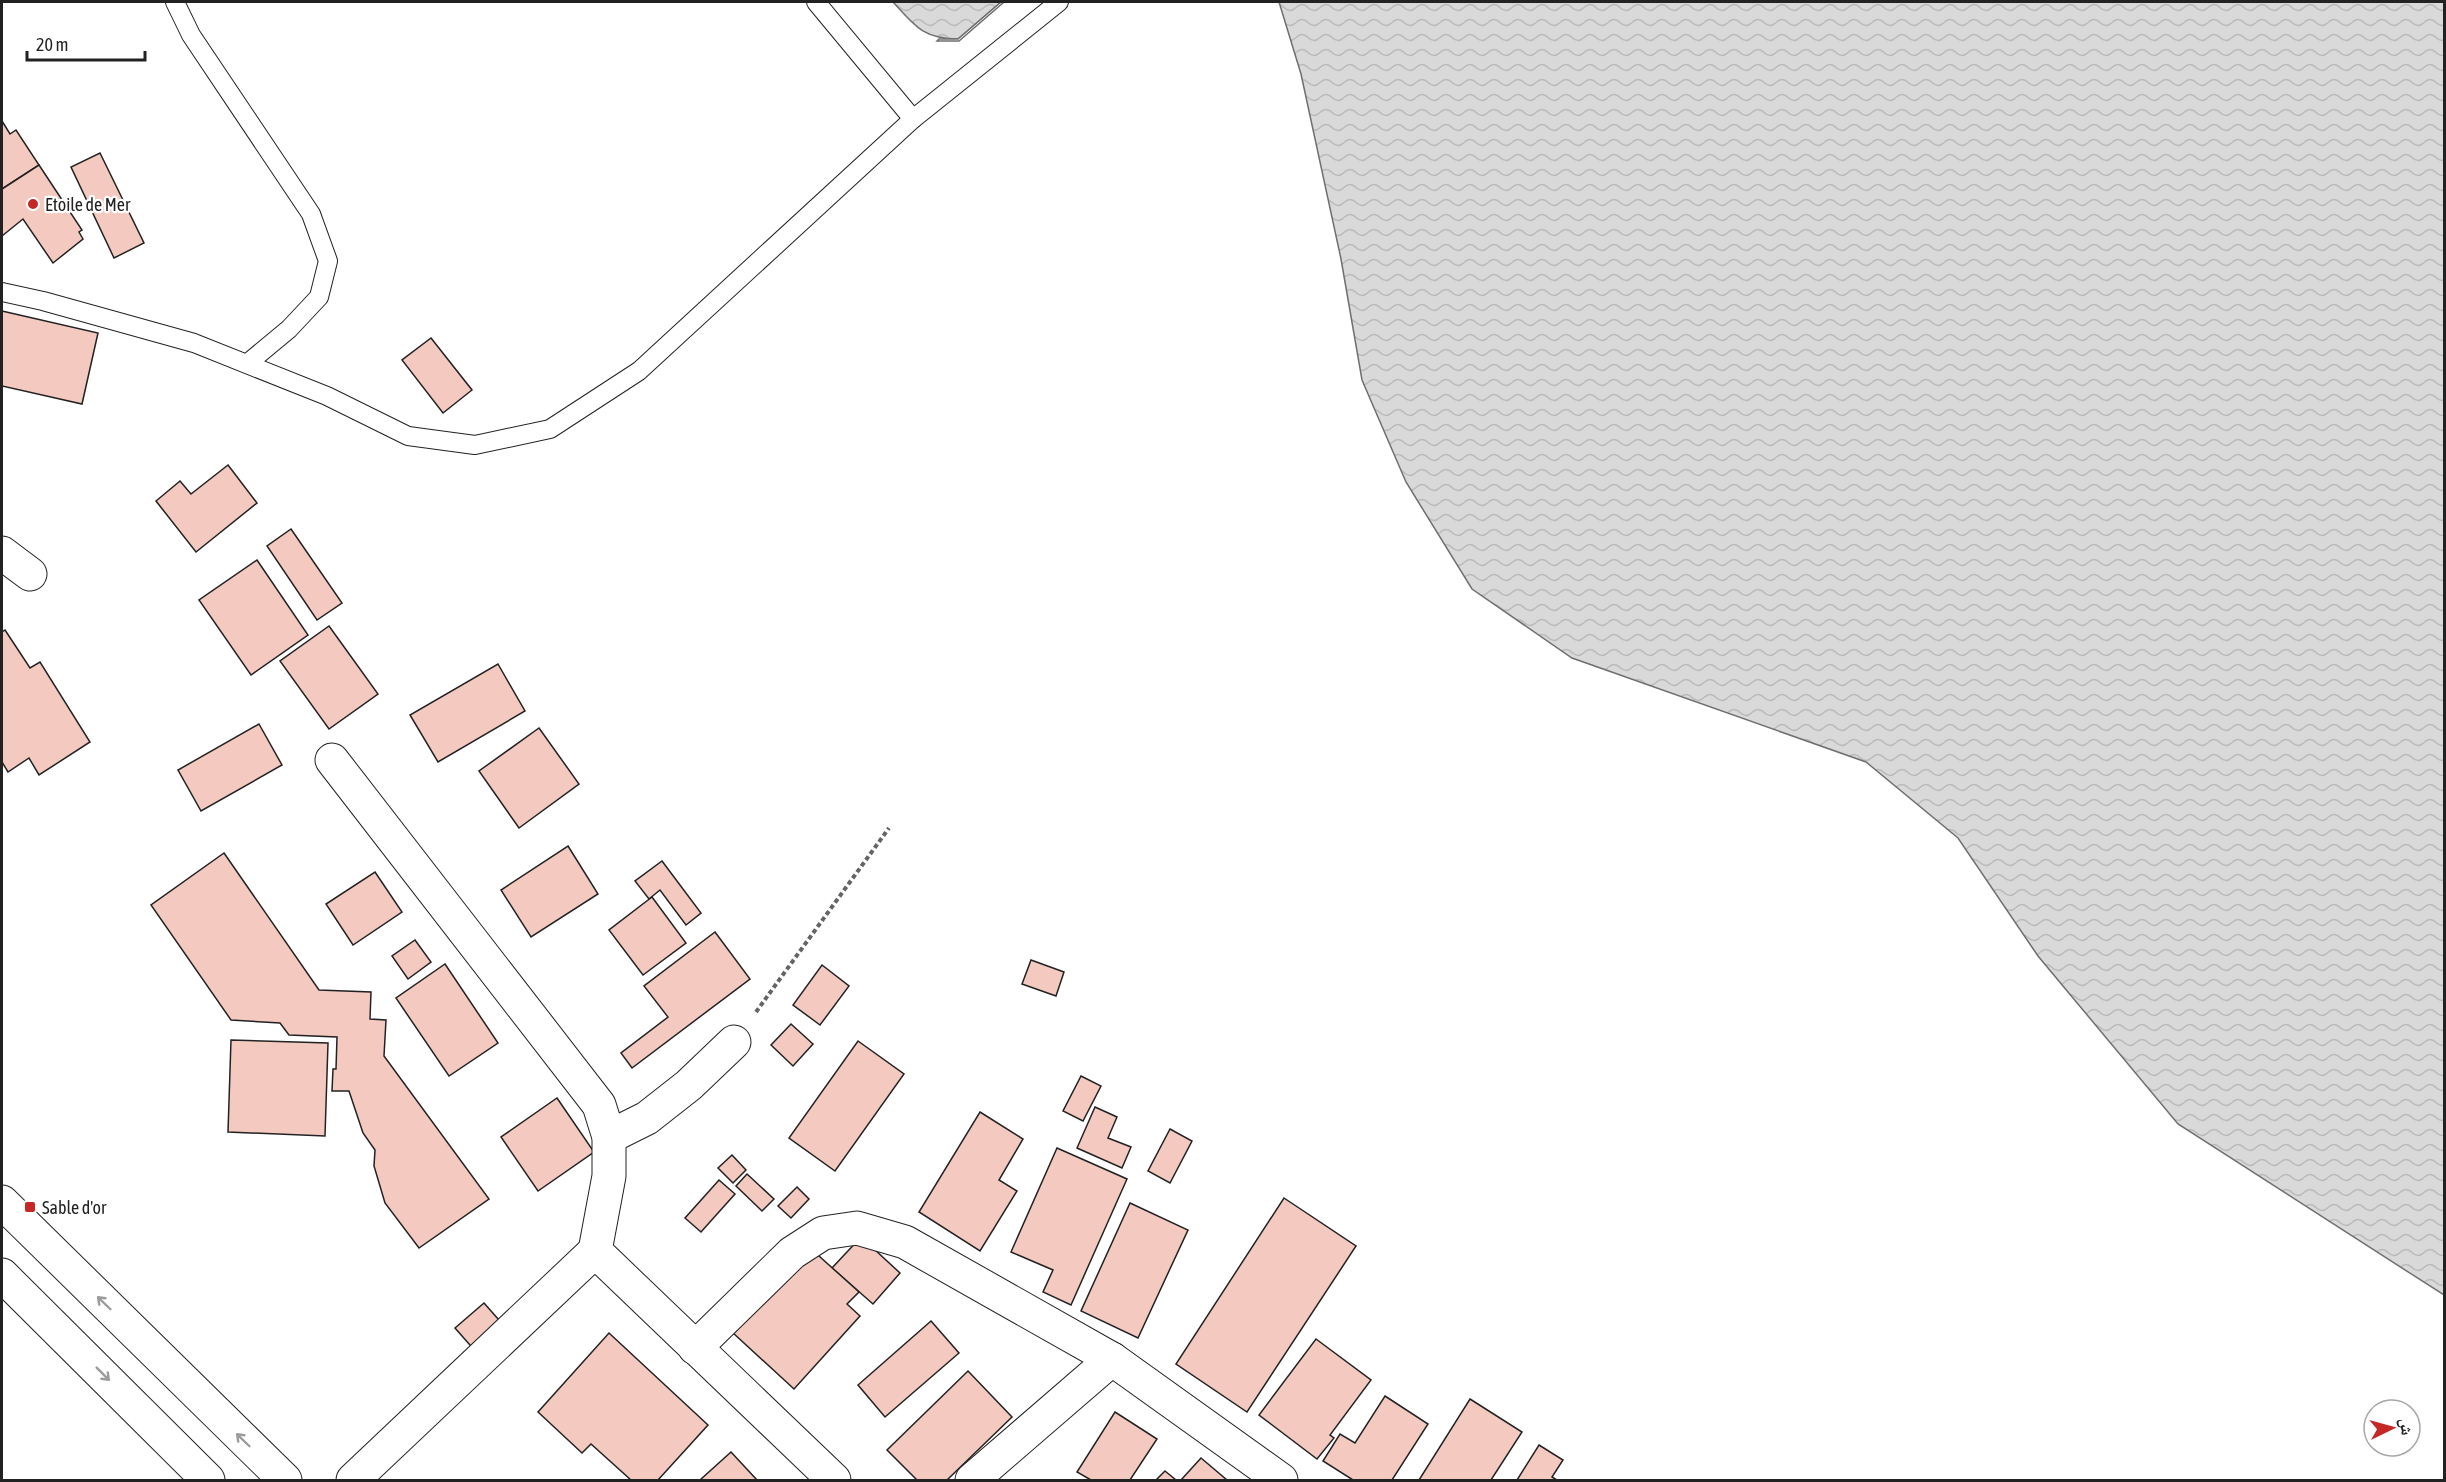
<svg xmlns="http://www.w3.org/2000/svg" width="2446" height="1482" font-family="'Asap Condensed','Noto Naskh Arabic',sans-serif">
<style>
.water{fill:url(#water-waves);stroke:#6f6f6f;stroke-width:1.5}
.pier{fill:#fff;stroke:#6f6f6f;stroke-width:1.5}
.building{fill:#f3c9c0;stroke:#222;stroke-width:1.5}
.lines{fill:none;stroke-linecap:round;stroke-linejoin:round}
.service-casing{stroke:#222;stroke-width:20}
.minor-casing{stroke:#222;stroke-width:35}
.primary-casing{stroke:#222;stroke-width:35}
.path{stroke:#646464;stroke-width:4;stroke-dasharray:4.5 3;stroke-linecap:butt}
.service{stroke:#fff;stroke-width:18}
.minor{stroke:#fff;stroke-width:33}
.primary{stroke:#fff;stroke-width:33}
.oneway{stroke:#9c9c9c}
.poi-dot{fill:#c62828;stroke:#fff;stroke-width:2}
.labels{text-anchor:middle;dominant-baseline:central;stroke-width:4.5;stroke-linejoin:round;paint-order:stroke}
.poi-label{font-size:18px;fill:#222;stroke:#fff;text-anchor:start}
</style>
<defs>
<pattern id="water-waves" width="16" height="10" patternUnits="userSpaceOnUse" patternTransform="scale(1.5)"><rect width="16" height="10" fill="#d9d9d9"/><path d="M0 5q4-4 8 0t8 0" fill="none" stroke="#bababa"/></pattern>
</defs>
<rect width="100%" height="100%" fill="#fff"/>
<g class="water">
<path d="M 893,2 L 1001,2 L 958,39 C 923,39 915,26 893,2 Z"/>
<path d="M 1279,2 L 2444,2 L 2444,1295 L 2178,1124 L 2038,956 L 1958,838 L 1866,762 L 1572,658 L 1472,589 L 1406,482 L 1362,380 L 1341,259 L 1301,74 Z"/>
</g>
<path class="pier" d="M 1001,2 L 1004,2 L 959,41 L 937,41 L 939,39 L 958,39 Z"/>
<g class="building">
<path d="M 2,121 L 10,134 L 16,130 L 39,165 L 2,189 Z"/>
<path d="M 100,153 L 144,243 L 114,258 L 71,167 Z"/>
<path d="M 39,165 L 82,230 L 79,232 L 83,239 L 53,263 L 23,219 L 2,236 L 2,189 Z"/>
<path d="M 2,311 L 98,333 L 82,404 L 2,386 Z"/>
<path d="M 431,338 L 472,390 L 443,413 L 402,360 Z"/>
<path d="M 228,465 L 257,503 L 196,552 L 156,501 L 180,481 L 191,494 Z"/>
<path d="M 291,529 L 342,603 L 317,620 L 267,546 Z"/>
<path d="M 257,560 L 308,635 L 251,675 L 199,600 Z"/>
<path d="M 329,626 L 378,694 L 329,729 L 280,661 Z"/>
<path d="M 5,630 L 30,668 L 40,662 L 90,742 L 39,775 L 29,758 L 8,772 L 2,762 L 2,632 Z"/>
<path d="M 498,664 L 525,711 L 438,762 L 410,715 Z"/>
<path d="M 259,724 L 282,765 L 201,811 L 178,770 Z"/>
<path d="M 539,728 L 579,784 L 519,828 L 479,771 Z"/>
<path d="M 568,846 L 598,894 L 531,937 L 501,890 Z"/>
<path d="M 224,853 L 319,990 L 371,992 L 370,1019 L 386,1020 L 384,1056 L 489,1199 L 419,1248 L 385,1203 L 374,1166 L 375,1150 L 363,1133 L 349,1091 L 332,1091 L 333,1069 L 336,1069 L 337,1037 L 289,1035 L 280,1023 L 231,1020 L 151,905 Z"/>
<path d="M 662,861 L 701,913 L 686,925 L 660,890 L 649,899 L 635,881 Z"/>
<path d="M 375,872 L 402,912 L 353,945 L 326,904 Z"/>
<path d="M 652,897 L 686,943 L 643,975 L 609,930 Z"/>
<path d="M 715,932 L 750,979 L 632,1068 L 621,1053 L 668,1017 L 644,986 Z"/>
<path d="M 415,940 L 431,962 L 408,979 L 392,956 Z"/>
<path d="M 1031,960 L 1064,972 L 1056,996 L 1022,984 Z"/>
<path d="M 445,964 L 498,1043 L 449,1076 L 396,998 Z"/>
<path d="M 822,965 L 849,986 L 820,1025 L 793,1005 Z"/>
<path d="M 791,1024 L 813,1044 L 793,1066 L 771,1045 Z"/>
<path d="M 231,1040 L 328,1043 L 325,1136 L 228,1132 Z"/>
<path d="M 858,1041 L 904,1074 L 835,1171 L 789,1138 Z"/>
<path d="M 1081,1076 L 1101,1086 L 1083,1121 L 1063,1111 Z"/>
<path d="M 557,1098 L 594,1152 L 538,1191 L 501,1137 Z"/>
<path d="M 1095,1107 L 1117,1117 L 1108,1138 L 1131,1147 L 1122,1168 L 1077,1148 Z"/>
<path d="M 980,1112 L 1023,1139 L 999,1180 L 1017,1191 L 980,1251 L 919,1212 Z"/>
<path d="M 1170,1129 L 1192,1141 L 1170,1183 L 1148,1171 Z"/>
<path d="M 1057,1148 L 1127,1179 L 1071,1305 L 1043,1292 L 1053,1270 L 1011,1252 Z"/>
<path d="M 732,1155 L 746,1170 L 733,1183 L 718,1168 Z"/>
<path d="M 747,1174 L 774,1199 L 762,1211 L 736,1186 Z"/>
<path d="M 719,1180 L 735,1194 L 701,1232 L 685,1218 Z"/>
<path d="M 797,1187 L 809,1199 L 791,1218 L 778,1206 Z"/>
<path d="M 1284,1198 L 1356,1246 L 1247,1412 L 1176,1364 Z"/>
<path d="M 1130,1203 L 1188,1230 L 1138,1338 L 1081,1311 Z"/>
<path d="M 861,1237 L 900,1273 L 873,1304 L 832,1268 Z"/>
<path d="M 809,1247 L 859,1292 L 847,1304 L 860,1316 L 794,1389 L 732,1332 Z"/>
<path d="M 484,1303 L 506,1328 L 477,1353 L 455,1328 Z"/>
<path d="M 931,1321 L 959,1353 L 885,1417 L 858,1385 Z"/>
<path d="M 609,1333 L 708,1425 L 658,1480 L 631,1480 L 591,1444 L 582,1453 L 538,1412 Z"/>
<path d="M 1316,1339 L 1371,1380 L 1330,1435 L 1334,1438 L 1317,1459 L 1259,1415 Z"/>
<path d="M 968,1371 L 1012,1417 L 947,1480 L 917,1480 L 887,1450 Z"/>
<path d="M 1385,1396 L 1428,1424 L 1392,1480 L 1353,1480 L 1323,1461 L 1340,1434 L 1355,1443 Z"/>
<path d="M 1470,1399 L 1522,1432 L 1491,1480 L 1419,1480 Z"/>
<path d="M 1115,1412 L 1157,1439 L 1130,1480 L 1091,1480 L 1077,1472 Z"/>
<path d="M 1539,1445 L 1563,1460 L 1552,1477 L 1557,1480 L 1517,1480 Z"/>
<path d="M 731,1452 L 757,1480 L 700,1480 Z"/>
<path d="M 1201,1458 L 1227,1480 L 1181,1480 Z"/>
<path d="M 1165,1471 L 1176,1480 L 1156,1480 Z"/>
</g>
<g class="lines">
<defs>
<g id="service">
<path d="M 175,2 L 191,35 L 311,214 L 328,261 L 319,297 L 289,329 L 248,363"/>
<path d="M 816,2 L 913,119"/>
<path d="M 2,292 L 43,301 L 194,343 L 327,396 L 408,436 L 475,445 L 550,429 L 639,371 L 913,119 L 1059,2"/>
</g>
<g id="minor">
<path d="M 2,553 L 30,574"/>
<path d="M 332,760 L 599,1105 L 609,1137 L 609,1176 L 595,1251"/>
<path d="M 609,1137 L 647,1118 L 689,1085 L 734,1042"/>
<path d="M 695,1348 L 792,1253 L 823,1233 L 857,1228 L 905,1242 L 1112,1359 L 1281,1480"/>
<path d="M 353,1480 L 595,1251 L 834,1480"/>
<path d="M 972,1480 L 1112,1359"/>
</g>
<g id="primary">
<path d="M 2,1202 L 285,1480"/>
<path d="M 2,1275 L 208,1480"/>
</g>
</defs>
<use href="#service" class="service-casing"/>
<use href="#minor" class="minor-casing"/>
<use href="#primary" class="primary-casing"/>
<path class="path" d="M 756,1012 L 889,828"/>
<use href="#service" class="service"/>
<use href="#minor" class="minor"/>
<use href="#primary" class="primary"/>
</g>
<defs><path id="oneway-shaft" d="M-6 0H5M1.5-3L5.5 0L1.5 3" fill="none" stroke-width="1.6" stroke-linecap="round" stroke-linejoin="round" transform="scale(1.5)"/></defs>
<g class="oneway">
<use href="#oneway-shaft" transform="translate(104 1303) rotate(-136)"/>
<use href="#oneway-shaft" transform="translate(103 1374) rotate(45)"/>
<use href="#oneway-shaft" transform="translate(243 1440) rotate(-136)"/>
</g>
<g class="poi-dot">
<circle cx="33" cy="204" r="6"/>
<rect x="24" y="1201" width="12" height="12" rx="3"/>
</g>
<g class="labels">
<g class="poi-label">
<text x="45" y="204">Etoile de Mer</text>
<text x="42" y="1207">Sable d'or</text>
</g>
</g>
<rect width="2446" height="1482" fill="none" stroke="#222222" stroke-width="6"/>
<g transform="translate(2392 1428) rotate(85)"><circle r="28" fill="#ffffff" stroke="#a7a7a7" stroke-width="1.5"/>
<path d="M0-4.5L10 22L0 15L-10 22Z" fill="#c62828"/>
<text y="-9" font-size="16" font-weight="bold" text-anchor="middle" fill="#222222">ش</text>
</g>
<path d="M27 51v9h118v-9" fill="none" stroke="#222222" stroke-width="3"/>
<text x="36" y="51" font-size="18" fill="#222222" stroke="#ffffff" stroke-width="4.5" paint-order="stroke">20 m</text>
</svg>
